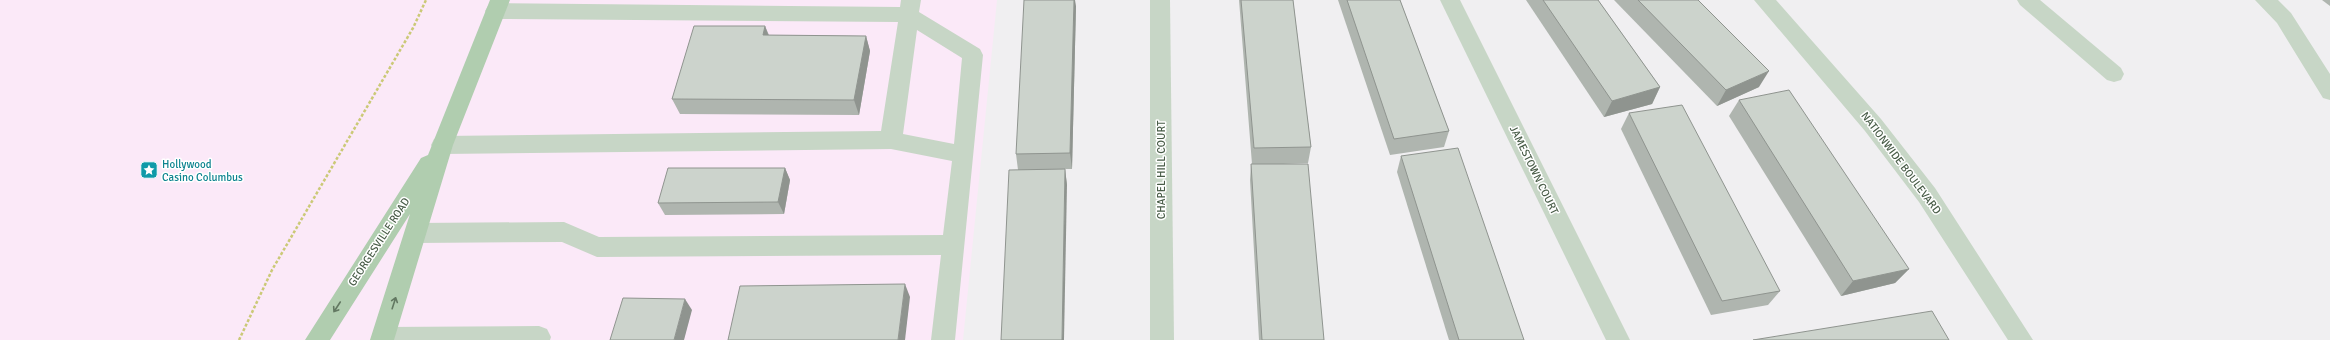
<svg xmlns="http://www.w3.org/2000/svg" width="2330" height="340" font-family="Signika,sans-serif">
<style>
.commercial{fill:#fbe9f8}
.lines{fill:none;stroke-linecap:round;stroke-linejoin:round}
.path{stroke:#cbc977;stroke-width:2.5;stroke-dasharray:3 2;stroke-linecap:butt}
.minor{fill:#c7d6c6;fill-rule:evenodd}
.major{fill:#b0cdaf;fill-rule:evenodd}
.wall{fill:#afb5af}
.shaded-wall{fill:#8f948f}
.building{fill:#ccd3cc;stroke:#8f948f}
.oneway{stroke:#627861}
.labels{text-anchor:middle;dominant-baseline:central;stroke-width:3;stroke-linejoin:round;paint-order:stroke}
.street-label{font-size:11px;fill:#485c47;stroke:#fff}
.culture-label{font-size:11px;fill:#0d838f;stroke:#fff;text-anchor:start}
</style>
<rect width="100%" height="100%" fill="#f0eff1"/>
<path class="commercial" d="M 0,0 L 997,0 L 963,340 L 0,340 Z"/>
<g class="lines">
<path class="path" d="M 239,340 L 272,270 L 413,28 L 426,0"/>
<g class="minor">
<path d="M 901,0 L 921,0 L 919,12 L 980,49 L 983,55 L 955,340 L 931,340 L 941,255 L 597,257 L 562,242 L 416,243 L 408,240 L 405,233 L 408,226 L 416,223 L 564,222 L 599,237 L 943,235 L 952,161 L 891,149 L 442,154 L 434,151 L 431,145 L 434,139 L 442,136 L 881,131 L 898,22 L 495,19 L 488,16 L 485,11 L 488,6 L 495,3 L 900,7 ZM 917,30 L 962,58 L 954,144 L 903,134 Z"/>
<path d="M 1150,0 L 1170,0 L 1174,340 L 1150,340 Z"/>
<path d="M 1440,0 L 1460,0 L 1630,340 L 1606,340 Z"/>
<path d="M 1754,0 L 1776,0 L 1881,119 L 1935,188 L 2033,340 L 2008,340 L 1919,202 L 1865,131 Z"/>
<path d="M 2017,0 L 2040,0 L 2121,68 L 2124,74 L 2121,80 L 2114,82 L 2107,80 L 2020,5 Z"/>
<path d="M 2255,0 L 2278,0 L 2291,13 L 2330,74 L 2330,100 L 2323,98 L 2277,23 Z"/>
<path d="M 539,326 L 547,329 L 551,337 L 550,340 L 372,340 L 371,338 L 375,330 L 383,327 Z"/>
</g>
<path class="major" d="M 490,0 L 510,0 L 453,145 L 394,340 L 370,340 L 410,214 L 330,340 L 305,340 L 421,158 L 428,155 Z"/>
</g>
<g class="wall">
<path d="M 1239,0 L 1293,0 L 1311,147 L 1308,163 L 1283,164 L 1324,340 L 1259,340 L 1250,180 L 1251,164 L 1252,164 Z"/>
<path d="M 1338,0 L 1400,0 L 1449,131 L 1444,147 L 1390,155 Z"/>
<path d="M 1526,0 L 1598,0 L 1660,87 L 1652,104 L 1604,117 Z"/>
<path d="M 1614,0 L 1698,0 L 1759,87 L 1717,106 Z"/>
<path d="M 2322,0 L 2330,0 L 2330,6 Z"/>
<path d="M 1076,6 L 1072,169 L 1065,169 L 1067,185 L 1018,170 L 1016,154 Z"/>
<path d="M 765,26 L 769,35 L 866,36 L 870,51 L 859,115 L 680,114 L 672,99 Z"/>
<path d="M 1739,100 L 1909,269 L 1895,283 L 1841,296 L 1729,116 Z"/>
<path d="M 1629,113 L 1780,291 L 1768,305 L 1711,315 L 1621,129 Z"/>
<path d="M 1401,156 L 1524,340 L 1449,340 L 1397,172 Z"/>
<path d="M 785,168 L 790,180 L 784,214 L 665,215 L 658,203 Z"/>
</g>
<g class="shaded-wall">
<path d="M 1074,0 L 1075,0 L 1076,6 L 1072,169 L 1070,153 Z"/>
<path d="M 765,26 L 771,42 L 763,35 Z"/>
<path d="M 866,36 L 870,51 L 859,115 L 854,100 Z"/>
<path d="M 1769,71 L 1759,87 L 1717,106 L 1726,90 Z"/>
<path d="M 1660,87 L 1652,104 L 1604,117 L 1612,101 Z"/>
<path d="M 785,168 L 790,180 L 784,214 L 778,202 Z"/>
<path d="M 1065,169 L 1067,185 L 1064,340 L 1062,340 Z"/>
<path d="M 1909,269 L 1895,283 L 1841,296 L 1853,281 Z"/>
<path d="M 905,284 L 910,297 L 905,340 L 898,340 Z"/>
<path d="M 685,299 L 692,310 L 684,340 L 674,340 Z"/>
</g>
<g class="building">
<path d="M 1024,0 L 1074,0 L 1070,153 L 1016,154 Z"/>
<path d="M 1241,0 L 1293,0 L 1311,147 L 1254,148 Z"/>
<path d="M 1347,0 L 1400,0 L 1449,131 L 1394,139 Z"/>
<path d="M 1543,0 L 1598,0 L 1660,87 L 1612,101 Z"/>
<path d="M 1638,0 L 1698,0 L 1769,71 L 1726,90 Z"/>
<path d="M 694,26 L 765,26 L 763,35 L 866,36 L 854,100 L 672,99 Z"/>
<path d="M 1789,90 L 1909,269 L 1853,281 L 1739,100 Z"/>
<path d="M 1682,105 L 1780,291 L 1722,301 L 1629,113 Z"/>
<path d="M 1458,148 L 1524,340 L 1459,340 L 1401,156 Z"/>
<path d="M 1251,164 L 1308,164 L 1324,340 L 1262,340 Z"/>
<path d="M 668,168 L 785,168 L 778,202 L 658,203 Z"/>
<path d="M 1065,169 L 1062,340 L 1001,340 L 1009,170 Z"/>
<path d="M 905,284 L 898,340 L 728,340 L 740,286 Z"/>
<path d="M 623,298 L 685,299 L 674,340 L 610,340 Z"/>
<path d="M 1932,311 L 1949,340 L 1753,340 Z"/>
</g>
<defs><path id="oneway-shaft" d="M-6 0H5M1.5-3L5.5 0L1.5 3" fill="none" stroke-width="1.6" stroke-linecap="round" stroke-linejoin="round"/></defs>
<g class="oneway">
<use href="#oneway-shaft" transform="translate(394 303) rotate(-72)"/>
<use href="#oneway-shaft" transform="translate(337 307) rotate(123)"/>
</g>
<defs>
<symbol id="sight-square" viewBox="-11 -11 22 22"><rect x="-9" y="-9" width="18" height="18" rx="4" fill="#0f9aa8" stroke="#fff"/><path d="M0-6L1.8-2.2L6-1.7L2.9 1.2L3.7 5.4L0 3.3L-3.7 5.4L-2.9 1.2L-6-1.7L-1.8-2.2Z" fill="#fff"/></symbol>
</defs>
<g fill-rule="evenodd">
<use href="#sight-square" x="139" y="160" width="20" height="20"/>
</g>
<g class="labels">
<g class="street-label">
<text transform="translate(1901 163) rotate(53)">NATIONWIDE BOULEVARD</text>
<text transform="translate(1161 170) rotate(-90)">CHAPEL HILL COURT</text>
<text transform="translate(1534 170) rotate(64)">JAMESTOWN COURT</text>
<text transform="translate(379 242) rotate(-57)">GEORGESVILLE ROAD</text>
</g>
<g class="culture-label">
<text x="162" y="164">Hollywood<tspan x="162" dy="13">Casino Columbus</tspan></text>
</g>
</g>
</svg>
